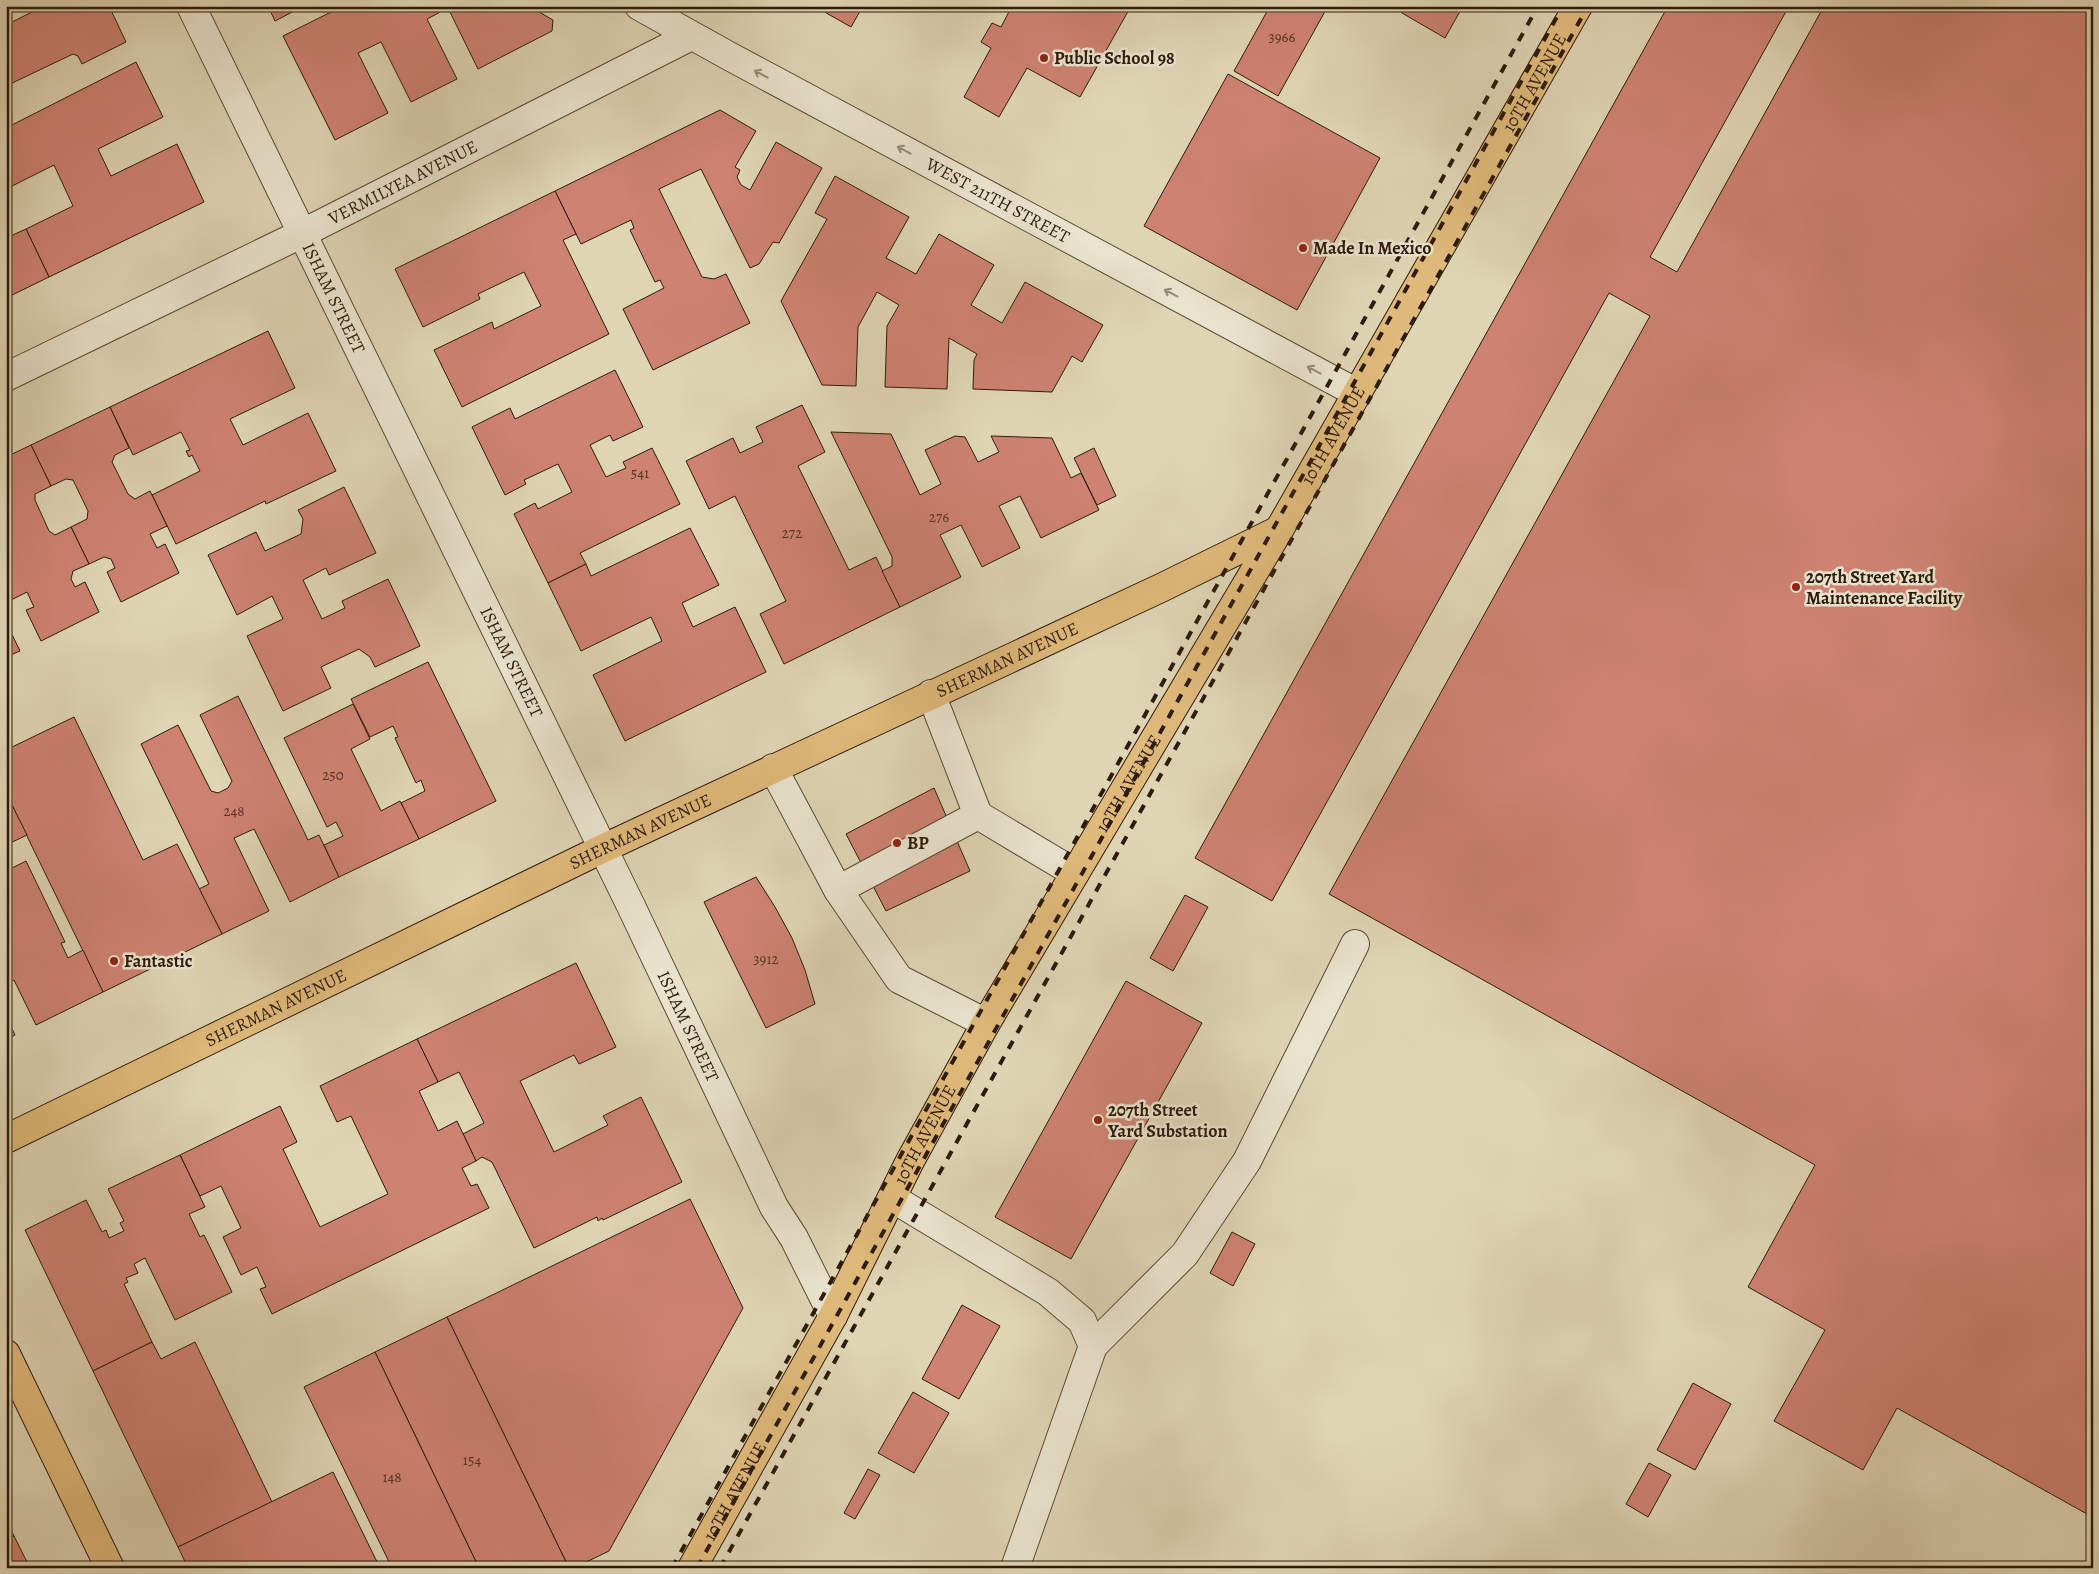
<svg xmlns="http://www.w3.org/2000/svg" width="2099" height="1574" font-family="Alegreya,serif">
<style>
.building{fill:#ce8272;stroke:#2d1b08}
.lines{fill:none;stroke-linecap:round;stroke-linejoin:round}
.minor-casing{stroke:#5a4a33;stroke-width:30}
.major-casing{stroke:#2d1b08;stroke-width:30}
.minor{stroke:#eae4cf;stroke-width:28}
.major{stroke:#e0ba7a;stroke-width:28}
.rail{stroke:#2d1b08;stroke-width:4;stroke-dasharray:9 9;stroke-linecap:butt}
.oneway{stroke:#958a75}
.poi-dot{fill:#8f2418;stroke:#eae4cf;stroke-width:2}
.labels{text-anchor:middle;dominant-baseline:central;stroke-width:5;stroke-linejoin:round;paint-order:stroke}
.number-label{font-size:15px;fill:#553522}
.poi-label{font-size:18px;font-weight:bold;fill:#2d1b08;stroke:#eae4cf;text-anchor:start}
.street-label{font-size:18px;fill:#2d1b08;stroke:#eae4cf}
</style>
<rect width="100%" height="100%" fill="#dfd5b5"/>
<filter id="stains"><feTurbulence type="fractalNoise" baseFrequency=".004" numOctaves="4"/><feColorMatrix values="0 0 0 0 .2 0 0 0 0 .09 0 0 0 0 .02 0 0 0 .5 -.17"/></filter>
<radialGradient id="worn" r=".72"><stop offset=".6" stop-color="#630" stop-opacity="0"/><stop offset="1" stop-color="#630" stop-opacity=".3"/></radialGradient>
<g class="building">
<path d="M 32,6 L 109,6 L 126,42 L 82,64 L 78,56 L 73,54 L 6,86 L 6,25 L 34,11 Z"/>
<path d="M 268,6 L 304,6 L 275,21 Z"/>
<path d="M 343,6 L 529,6 L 553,20 L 552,31 L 478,69 L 448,8 L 427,19 L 457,79 L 411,102 L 381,42 L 358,53 L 388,113 L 335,140 L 283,36 Z"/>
<path d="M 814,6 L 863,6 L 851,27 Z"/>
<path d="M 1012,6 L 1131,6 L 1080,97 L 1027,68 L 999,117 L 964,97 L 991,48 L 981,42 L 992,23 L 1001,27 Z"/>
<path d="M 1270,6 L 1328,6 L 1278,96 L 1234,71 Z"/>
<path d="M 1390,6 L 1463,6 L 1445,38 Z"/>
<path d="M 1668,6 L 1789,6 L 1650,257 L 1677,272 L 1824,6 L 2093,6 L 2093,1503 L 2087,1514 L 1897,1408 L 1863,1470 L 1774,1421 L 1825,1330 L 1748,1287 L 1815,1165 L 1329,894 L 1650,316 L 1609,293 L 1272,901 L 1195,858 Z"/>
<path d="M 136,62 L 163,117 L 98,149 L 111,176 L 177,144 L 204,202 L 49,277 L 26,229 L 73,206 L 54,165 L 6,189 L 6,128 Z"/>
<path d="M 1228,74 L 1380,158 L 1297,310 L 1144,226 Z"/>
<path d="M 720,110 L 756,131 L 735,167 L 740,170 L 737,177 L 741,185 L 750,190 L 776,142 L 822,168 L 779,243 L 773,242 L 759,264 L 750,268 L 701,169 L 659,189 L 702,277 L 714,279 L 726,274 L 750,323 L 653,370 L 623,309 L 664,288 L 660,280 L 655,282 L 630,230 L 634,228 L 631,220 L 581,244 L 555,191 Z"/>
<path d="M 835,176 L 909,217 L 886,258 L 916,274 L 939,234 L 994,265 L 971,305 L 1002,323 L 1025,282 L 1103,325 L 1082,362 L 1072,356 L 1052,392 L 973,389 L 974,360 L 977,354 L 949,338 L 947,389 L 885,387 L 887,326 L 899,305 L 877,292 L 858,327 L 856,386 L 822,385 L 781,301 L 827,219 L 815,213 Z"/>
<path d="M 555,191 L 576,234 L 563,240 L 609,334 L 462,407 L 434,350 L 492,322 L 494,329 L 541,306 L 524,272 L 478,294 L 480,299 L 423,327 L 395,269 Z"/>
<path d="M 26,229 L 49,277 L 6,298 L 6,238 Z"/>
<path d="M 268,331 L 295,388 L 230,419 L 243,445 L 308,413 L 336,471 L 266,504 L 265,501 L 176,544 L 152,495 L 200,471 L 192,455 L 189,457 L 186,451 L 190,450 L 181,432 L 133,455 L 110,407 Z"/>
<path d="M 615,370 L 643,427 L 613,441 L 610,435 L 590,445 L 606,477 L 626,468 L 623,462 L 652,448 L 680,504 L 580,553 L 586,564 L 548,583 L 514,514 L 535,503 L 538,509 L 572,492 L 558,464 L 524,480 L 526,484 L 505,495 L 472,427 L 510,408 L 515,419 Z"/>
<path d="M 802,405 L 825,452 L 798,466 L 849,570 L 876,557 L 900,607 L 784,664 L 760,614 L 786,601 L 735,496 L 709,509 L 686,461 L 733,438 L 740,453 L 763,442 L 756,427 Z"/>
<path d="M 110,407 L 129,448 L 115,455 L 112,462 L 128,494 L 135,499 L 150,491 L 152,495 L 167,526 L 150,534 L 157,548 L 165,544 L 179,573 L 121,602 L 107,572 L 115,568 L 111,559 L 104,557 L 89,564 L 71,527 L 87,519 L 88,511 L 73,480 L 66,479 L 51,486 L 31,445 Z"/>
<path d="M 831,432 L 891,434 L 920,495 L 941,484 L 925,450 L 955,436 L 965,437 L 978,462 L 999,452 L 991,436 L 1052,438 L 1071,478 L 1081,473 L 1099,510 L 1041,538 L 1020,496 L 999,506 L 1020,548 L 982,567 L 961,525 L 940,535 L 961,577 L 900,607 L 882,571 L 892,566 L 892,557 Z"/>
<path d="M 31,445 L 51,486 L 35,494 L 35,500 L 49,531 L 55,535 L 71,527 L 89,564 L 73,571 L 71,579 L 75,587 L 85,582 L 99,612 L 41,641 L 26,610 L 34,607 L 27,592 L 9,601 L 6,596 L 6,563 L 11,553 L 6,543 L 6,457 Z"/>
<path d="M 1094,448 L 1116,496 L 1097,505 L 1074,458 Z"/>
<path d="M 344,487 L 376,553 L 329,575 L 326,568 L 303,580 L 322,619 L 345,608 L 342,601 L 388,579 L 420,646 L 375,667 L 370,657 L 359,649 L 321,667 L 331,688 L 283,711 L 247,636 L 283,619 L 272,596 L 237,615 L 208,555 L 256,532 L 265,551 L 301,534 L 303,519 L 298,510 Z"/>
<path d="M 690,528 L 719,585 L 682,603 L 693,627 L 735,607 L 766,672 L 625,741 L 593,675 L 662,641 L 651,617 L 581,651 L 548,583 L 586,564 L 591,576 Z"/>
<path d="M 6,622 L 20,651 L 6,657 Z"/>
<path d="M 428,662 L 496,801 L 419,839 L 401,803 L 425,791 L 421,780 L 416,783 L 395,738 L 398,737 L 393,726 L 370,737 L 351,699 Z"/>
<path d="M 238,696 L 308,840 L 319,835 L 339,877 L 290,902 L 254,829 L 234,838 L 269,911 L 222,934 L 199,889 L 209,884 L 141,744 L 178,725 L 211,791 L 218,793 L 228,788 L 232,781 L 200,715 Z"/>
<path d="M 353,704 L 370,739 L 351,749 L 381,811 L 400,801 L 419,839 L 339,877 L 324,845 L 343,836 L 336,822 L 327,827 L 284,738 Z"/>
<path d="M 74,717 L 143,860 L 177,844 L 222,934 L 103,992 L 6,793 L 6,750 Z"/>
<path d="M 934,788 L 970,871 L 886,911 L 846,834 Z"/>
<path d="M 6,793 L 27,835 L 6,845 Z"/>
<path d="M 26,861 L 65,942 L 61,943 L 68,958 L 83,950 L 103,992 L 36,1025 L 14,980 L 6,984 L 6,871 Z"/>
<path d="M 756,877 L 775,907 L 792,938 L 805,970 L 815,1004 L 766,1028 L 704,902 Z"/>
<path d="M 1185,895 L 1208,907 L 1173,971 L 1150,958 Z"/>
<path d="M 576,963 L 616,1047 L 579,1064 L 574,1055 L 520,1081 L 554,1152 L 608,1125 L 603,1116 L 641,1097 L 682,1182 L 603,1220 L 602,1218 L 598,1221 L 597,1217 L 534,1248 L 492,1162 L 482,1157 L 476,1161 L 463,1134 L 484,1123 L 459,1072 L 438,1082 L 417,1039 Z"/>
<path d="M 1126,981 L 1202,1023 L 1071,1259 L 995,1217 Z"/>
<path d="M 6,1017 L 15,1035 L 6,1039 Z"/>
<path d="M 417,1039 L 438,1082 L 419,1091 L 438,1131 L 457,1121 L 476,1161 L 462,1168 L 471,1186 L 477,1184 L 489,1208 L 272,1314 L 260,1289 L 266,1287 L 257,1267 L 241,1275 L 223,1237 L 241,1228 L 221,1186 L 200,1196 L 180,1155 L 280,1106 L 297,1142 L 283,1149 L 320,1227 L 388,1194 L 351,1116 L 337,1122 L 320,1086 Z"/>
<path d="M 180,1155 L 205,1207 L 189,1214 L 200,1237 L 204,1235 L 232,1292 L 175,1320 L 145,1258 L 134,1264 L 138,1273 L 126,1278 L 128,1282 L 124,1284 L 152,1342 L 93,1371 L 25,1230 L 86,1200 L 102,1232 L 106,1230 L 109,1238 L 124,1231 L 120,1223 L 124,1221 L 108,1189 Z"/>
<path d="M 690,1199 L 743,1308 L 609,1551 L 574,1568 L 569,1568 L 447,1317 Z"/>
<path d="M 1232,1232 L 1255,1244 L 1233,1286 L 1210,1273 Z"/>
<path d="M 962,1305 L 1000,1326 L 959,1399 L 922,1379 Z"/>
<path d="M 447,1317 L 569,1568 L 479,1568 L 375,1352 Z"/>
<path d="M 152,1342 L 161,1359 L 195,1342 L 272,1502 L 178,1547 L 93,1371 Z"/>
<path d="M 375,1352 L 479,1568 L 392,1568 L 304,1387 Z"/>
<path d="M 1693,1383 L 1731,1404 L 1695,1470 L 1657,1450 Z"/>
<path d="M 913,1392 L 949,1413 L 914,1473 L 878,1453 Z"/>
<path d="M 1649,1463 L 1671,1475 L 1648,1517 L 1626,1504 Z"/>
<path d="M 868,1469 L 880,1475 L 855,1519 L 844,1513 Z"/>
<path d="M 333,1472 L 380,1568 L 188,1568 L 178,1547 Z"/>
<path d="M 6,1520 L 14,1536 L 6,1540 Z"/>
<path d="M 14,1536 L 30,1568 L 6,1568 L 6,1540 Z"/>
</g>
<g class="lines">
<defs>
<g id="minor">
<path id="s1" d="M 191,6 L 631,906 L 774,1207 L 794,1238 L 833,1316"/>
<path id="s2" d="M 639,6 L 729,56 L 1357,393"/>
<path id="s3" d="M 6,377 L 301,234 L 691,36"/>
<path d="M 931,694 L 978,815 L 1075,873"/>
<path d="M 773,768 L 838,890 L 899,979 L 986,1023"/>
<path d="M 838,890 L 978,815"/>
<path d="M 892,1198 L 1048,1292 L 1082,1321 L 1093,1346 L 1015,1568"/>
<path d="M 1093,1346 L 1185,1254 L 1247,1161 L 1355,944"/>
</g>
<g id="major">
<path id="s4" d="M 6,1139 L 602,849 L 1163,587 L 1279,530"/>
<path d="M 6,1354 L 110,1568"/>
<path id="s5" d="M 692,1568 L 833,1316 L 910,1161 L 986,1023 L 1279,530 L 1578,6"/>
</g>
</defs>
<use href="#minor" class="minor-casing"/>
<use href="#major" class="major-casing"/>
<use href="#minor" class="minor"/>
<use href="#major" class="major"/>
<g class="rail">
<path d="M 672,1568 L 1538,6"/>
<path d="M 697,1568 L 1563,6"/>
<path d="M 720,1568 L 1588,6"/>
</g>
</g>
<defs><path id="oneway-shaft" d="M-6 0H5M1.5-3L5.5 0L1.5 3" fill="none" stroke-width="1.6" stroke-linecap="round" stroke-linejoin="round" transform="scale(1.25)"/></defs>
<g class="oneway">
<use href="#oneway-shaft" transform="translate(761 74) rotate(-152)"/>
<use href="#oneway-shaft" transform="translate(904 150) rotate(-152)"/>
<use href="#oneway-shaft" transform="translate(1171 293) rotate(-152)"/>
<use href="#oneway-shaft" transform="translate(1314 370) rotate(-152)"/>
</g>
<g class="poi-dot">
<circle cx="1044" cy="58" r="5"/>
<circle cx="1303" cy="248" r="5"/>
<circle cx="1796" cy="587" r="5"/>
<circle cx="897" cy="843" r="5"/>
<circle cx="114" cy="961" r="5"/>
<circle cx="1098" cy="1120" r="5"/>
</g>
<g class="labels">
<g class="number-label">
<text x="1282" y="37">3966</text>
<text x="640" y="473">541</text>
<text x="939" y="517">276</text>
<text x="792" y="533">272</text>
<text x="333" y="775">250</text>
<text x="234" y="811">248</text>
<text x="766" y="959">3912</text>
<text x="472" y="1460">154</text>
<text x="392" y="1477">148</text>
</g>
<g class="poi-label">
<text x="1054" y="58">Public School 98</text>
<text x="1313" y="248">Made In Mexico</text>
<text x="1806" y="577">207th Street Yard<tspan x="1806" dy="21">Maintenance Facility</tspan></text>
<text x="907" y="843">BP</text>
<text x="124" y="961">Fantastic</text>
<text x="1108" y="1110">207th Street<tspan x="1108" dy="21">Yard Substation</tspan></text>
</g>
<g class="street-label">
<text stroke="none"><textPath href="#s5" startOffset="1708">10TH AVENUE</textPath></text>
<text stroke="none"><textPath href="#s3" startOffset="442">VERMILYEA AVENUE</textPath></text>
<text stroke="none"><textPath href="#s2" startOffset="408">WEST 211TH STREET</textPath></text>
<text stroke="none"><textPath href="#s1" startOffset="325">ISHAM STREET</textPath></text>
<text stroke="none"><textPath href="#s5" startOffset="1302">10TH AVENUE</textPath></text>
<text stroke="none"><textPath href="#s4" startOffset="1110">SHERMAN AVENUE</textPath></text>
<text stroke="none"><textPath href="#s1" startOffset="730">ISHAM STREET</textPath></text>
<text stroke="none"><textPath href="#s5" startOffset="898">10TH AVENUE</textPath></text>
<text stroke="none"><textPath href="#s4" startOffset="705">SHERMAN AVENUE</textPath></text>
<text stroke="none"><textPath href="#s4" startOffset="300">SHERMAN AVENUE</textPath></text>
<text stroke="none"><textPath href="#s1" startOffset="1135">ISHAM STREET</textPath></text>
<text stroke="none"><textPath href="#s5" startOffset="492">10TH AVENUE</textPath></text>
<text stroke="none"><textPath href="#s5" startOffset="88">10TH AVENUE</textPath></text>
</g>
</g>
<rect width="2099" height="1574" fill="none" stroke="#dfd5b5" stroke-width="25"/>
<rect x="8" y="8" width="2084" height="1559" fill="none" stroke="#2d1b08" stroke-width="2.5"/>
<rect x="12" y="12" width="2074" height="1549" fill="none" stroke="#2d1b08"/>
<rect width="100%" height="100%" filter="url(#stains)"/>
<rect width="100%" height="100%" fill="url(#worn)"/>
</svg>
